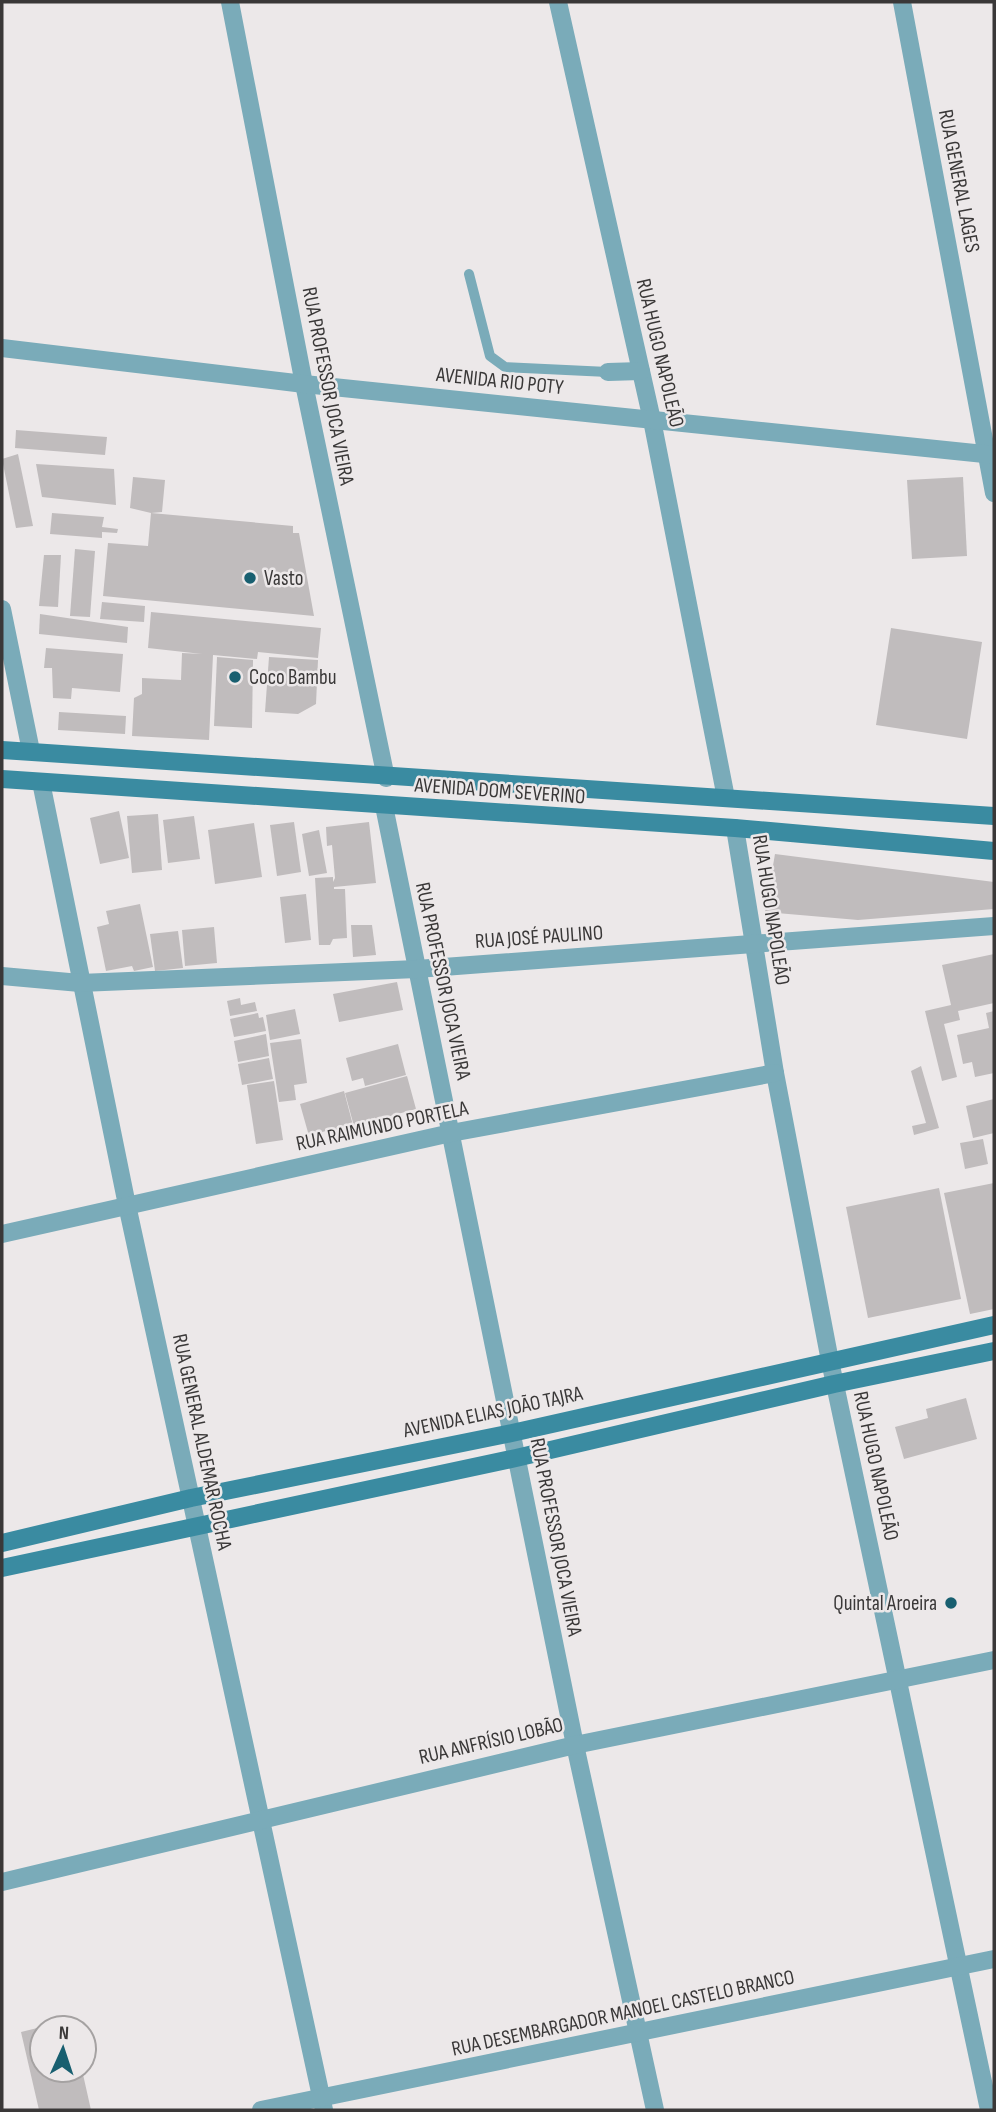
<svg xmlns="http://www.w3.org/2000/svg" width="996" height="2112" font-family="'Sofia Sans Condensed',sans-serif">
<style>
.building{fill:#c0bcbd}
.lines{fill:none;stroke-linecap:round;stroke-linejoin:round}
.lane{stroke:#7aabb9;stroke-width:10}
.street{stroke:#7aabb9;stroke-width:18}
.secondary{stroke:#3a8ba1;stroke-width:18}
.poi-dot{fill:#185f70;stroke:#ece8e9;stroke-width:2.5}
.labels{text-anchor:middle;dominant-baseline:central;stroke-width:5;stroke-linejoin:round;paint-order:stroke}
.street-label{font-size:21px;fill:#3a3838;stroke:#ece8e9}
.poi-label{font-size:21px;fill:#3a3838;stroke:#ece8e9;text-anchor:start}
</style>
<rect width="100%" height="100%" fill="#ece8e9"/>
<g class="building">
<path d="M 16,430 L 107,437 L 105,455 L 15,448 Z"/>
<path d="M 18,454 L 33,526 L 16,528 L 2,459 Z"/>
<path d="M 36,464 L 114,469 L 116,505 L 42,497 Z"/>
<path d="M 133,477 L 165,480 L 162,512 L 151,513 L 293,526 L 293,533 L 299,533 L 314,616 L 103,596 L 108,543 L 148,546 L 151,513 L 130,508 Z"/>
<path d="M 963,477 L 967,556 L 912,559 L 907,480 Z"/>
<path d="M 52,513 L 104,517 L 102,527 L 118,529 L 117,533 L 102,532 L 102,538 L 50,534 Z"/>
<path d="M 75,549 L 95,551 L 90,617 L 70,616 Z"/>
<path d="M 44,555 L 61,555 L 58,607 L 39,606 Z"/>
<path d="M 102,602 L 145,606 L 144,622 L 100,619 Z"/>
<path d="M 151,612 L 321,628 L 318,658 L 258,652 L 257,659 L 213,655 L 209,740 L 132,736 L 134,698 L 142,694 L 142,678 L 181,680 L 182,653 L 202,654 L 148,648 Z"/>
<path d="M 40,614 L 128,627 L 127,643 L 39,634 Z"/>
<path d="M 891,628 L 982,642 L 967,739 L 876,725 Z"/>
<path d="M 46,648 L 123,654 L 120,692 L 72,688 L 71,699 L 53,698 L 52,668 L 44,668 Z"/>
<path d="M 217,657 L 253,660 L 252,728 L 214,726 Z"/>
<path d="M 269,657 L 318,660 L 316,704 L 298,714 L 265,712 Z"/>
<path d="M 59,712 L 126,716 L 125,734 L 58,730 Z"/>
<path d="M 119,811 L 129,858 L 100,864 L 90,818 Z"/>
<path d="M 158,814 L 162,870 L 132,873 L 127,816 Z"/>
<path d="M 194,816 L 200,859 L 168,863 L 163,820 Z"/>
<path d="M 294,822 L 301,872 L 277,876 L 270,825 Z"/>
<path d="M 369,822 L 376,883 L 334,887 L 334,889 L 345,889 L 347,938 L 333,939 L 330,945 L 319,945 L 315,878 L 333,877 L 333,882 L 335,878 L 332,845 L 327,846 L 326,827 Z"/>
<path d="M 254,823 L 262,877 L 215,884 L 208,830 Z"/>
<path d="M 319,830 L 327,873 L 309,876 L 302,834 Z"/>
<path d="M 775,854 L 994,882 L 994,909 L 858,920 L 765,912 Z"/>
<path d="M 306,894 L 311,940 L 285,943 L 280,897 Z"/>
<path d="M 140,904 L 153,967 L 134,971 L 132,966 L 106,971 L 97,927 L 109,924 L 106,911 Z"/>
<path d="M 351,925 L 372,925 L 376,955 L 353,957 Z"/>
<path d="M 214,927 L 217,963 L 185,966 L 182,930 Z"/>
<path d="M 178,931 L 183,968 L 155,971 L 150,934 Z"/>
<path d="M 994,954 L 994,1003 L 958,1011 L 960,1020 L 944,1024 L 957,1077 L 942,1081 L 925,1011 L 951,1005 L 942,965 Z"/>
<path d="M 397,982 L 403,1010 L 339,1022 L 333,994 Z"/>
<path d="M 240,998 L 241,1005 L 255,1002 L 257,1011 L 230,1016 L 227,1001 Z"/>
<path d="M 295,1009 L 300,1034 L 270,1040 L 266,1015 Z"/>
<path d="M 994,1011 L 994,1073 L 975,1077 L 972,1062 L 963,1064 L 957,1035 L 989,1028 L 986,1013 Z"/>
<path d="M 258,1013 L 259,1018 L 263,1017 L 266,1031 L 234,1037 L 230,1019 Z"/>
<path d="M 266,1034 L 269,1056 L 238,1062 L 234,1041 Z"/>
<path d="M 301,1039 L 307,1083 L 294,1085 L 296,1100 L 279,1102 L 270,1043 Z"/>
<path d="M 398,1044 L 406,1075 L 365,1086 L 363,1078 L 352,1081 L 346,1058 Z"/>
<path d="M 269,1058 L 273,1079 L 242,1085 L 238,1064 Z"/>
<path d="M 921,1066 L 939,1128 L 914,1135 L 912,1126 L 926,1123 L 911,1071 Z"/>
<path d="M 407,1076 L 416,1109 L 372,1121 L 373,1125 L 355,1130 L 345,1093 Z"/>
<path d="M 274,1081 L 283,1140 L 256,1144 L 247,1085 Z"/>
<path d="M 344,1091 L 355,1133 L 331,1140 L 329,1130 L 309,1136 L 300,1104 Z"/>
<path d="M 994,1099 L 994,1133 L 973,1138 L 966,1106 Z"/>
<path d="M 983,1139 L 988,1164 L 965,1169 L 960,1143 Z"/>
<path d="M 994,1183 L 994,1309 L 970,1314 L 944,1193 Z"/>
<path d="M 939,1188 L 961,1299 L 868,1318 L 846,1207 Z"/>
<path d="M 966,1398 L 977,1439 L 904,1459 L 895,1427 L 928,1418 L 926,1409 Z"/>
<path d="M 70,2020 L 72,2028 L 42,2028 L 42,2070 L 82,2070 L 91,2110 L 39,2110 L 21,2032 Z"/>
</g>
<g class="lines">
<path class="lane" d="M 469,274 L 490,356 L 505,367 L 608,372"/>
<g class="street">
<path d="M 230,2 L 304,384 L 386,778"/>
<path d="M 558,2 L 652,420 L 726,798"/>
<path d="M 902,2 L 994,493"/>
<path d="M 2,348 L 304,384 L 994,455"/>
<path d="M 608,372 L 641,371"/>
<path d="M 2,609 L 31,751"/>
<path d="M 41,782 L 127,1205 L 324,2110"/>
<path d="M 384,806 L 575,1745 L 655,2110"/>
<path d="M 735,828 L 775,1073 L 830,1361 L 989,2110"/>
<path d="M 2,976 L 80,983 L 417,969 L 994,926"/>
<path d="M 2,1234 L 451,1133 L 775,1073"/>
<path d="M 2,1882 L 575,1745 L 994,1660"/>
<path d="M 261,2110 L 994,1959"/>
</g>
<g class="secondary">
<path d="M 2,750 L 994,816"/>
<path d="M 2,779 L 735,828 L 994,851"/>
<path d="M 2,1543 L 191,1498 L 512,1433 L 994,1325"/>
<path d="M 2,1568 L 516,1458 L 834,1384 L 994,1351"/>
</g>
</g>
<g class="poi-dot">
<circle cx="250" cy="578" r="7"/>
<circle cx="235" cy="677" r="7"/>
<circle cx="951" cy="1603" r="7"/>
</g>
<g class="labels">
<g class="street-label">
<text transform="translate(959 181) rotate(79)">RUA GENERAL LAGES</text>
<text transform="translate(660 353) rotate(77)">RUA HUGO NAPOLEÃO</text>
<text transform="translate(500 381) rotate(6)">AVENIDA RIO POTY</text>
<text transform="translate(328 386) rotate(79)">RUA PROFESSOR JOCA VIEIRA</text>
<text transform="translate(500 791) rotate(4)">AVENIDA DOM SEVERINO</text>
<text transform="translate(771 910) rotate(81)">RUA HUGO NAPOLEÃO</text>
<text transform="translate(539 937) rotate(-4)">RUA JOSÉ PAULINO</text>
<text transform="translate(443 981) rotate(78)">RUA PROFESSOR JOCA VIEIRA</text>
<text transform="translate(382 1126) rotate(-12)">RUA RAIMUNDO PORTELA</text>
<text transform="translate(493 1412) rotate(-12)">AVENIDA ELIAS JOÃO TAJRA</text>
<text transform="translate(202 1442) rotate(78)">RUA GENERAL ALDEMAR ROCHA</text>
<text transform="translate(876 1466) rotate(78)">RUA HUGO NAPOLEÃO</text>
<text transform="translate(556 1537) rotate(79)">RUA PROFESSOR JOCA VIEIRA</text>
<text transform="translate(491 1741) rotate(-13)">RUA ANFRÍSIO LOBÃO</text>
<text transform="translate(623 2013) rotate(-12)">RUA DESEMBARGADOR MANOEL CASTELO BRANCO</text>
</g>
<g class="poi-label">
<text x="264" y="578">Vasto</text>
<text x="249" y="677">Coco Bambu</text>
<text x="937" y="1603" text-anchor="end">Quintal Aroeira</text>
</g>
</g>
<rect width="996" height="2112" fill="none" stroke="#3a3838" stroke-width="7"/>
<g transform="translate(63 2049) rotate(3)"><circle r="33" fill="#ece8e9" stroke="#a5a2a2" stroke-width="2"/>
<path d="M0-5L12 26L0 18L-12 26Z" fill="#185f70"/>
<text y="-10" font-size="19" font-weight="bold" text-anchor="middle" fill="#3a3838">N</text>
</g>
</svg>
